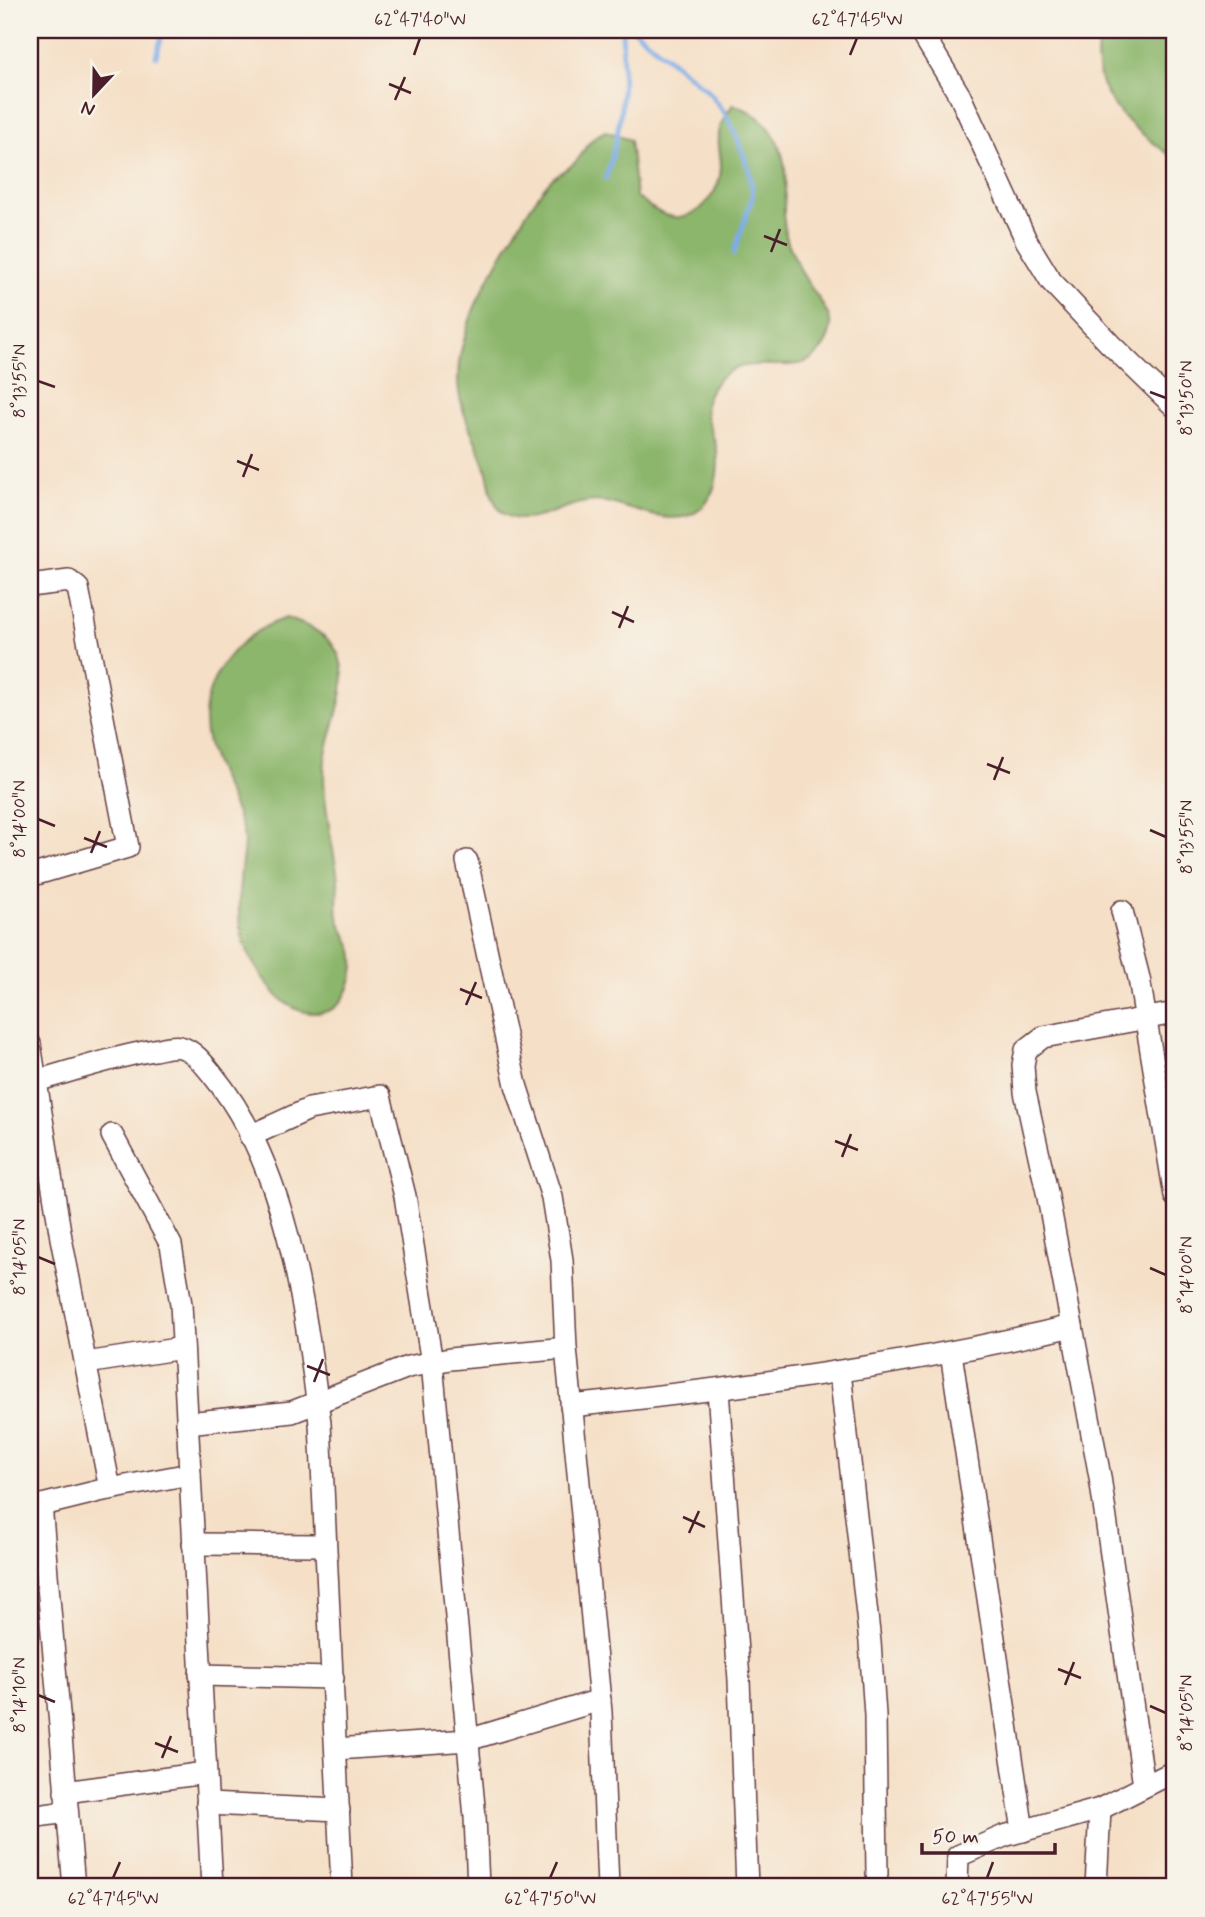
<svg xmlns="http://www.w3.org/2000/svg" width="1205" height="1917" font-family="Mynerve,sans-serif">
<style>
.forest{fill:#8cb66c;stroke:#6b6a4c;stroke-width:2}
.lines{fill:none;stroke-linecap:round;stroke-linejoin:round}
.stream{stroke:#7dace7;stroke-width:5}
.street-casing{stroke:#643c42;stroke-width:24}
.street{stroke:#fff;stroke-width:21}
.ticks{fill:none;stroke:#4a1f2b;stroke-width:2.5}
.neatline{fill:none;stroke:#4a1f2b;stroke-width:2.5}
.ticks-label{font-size:18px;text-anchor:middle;fill:#4a1f2b}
</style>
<rect width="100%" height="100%" fill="#f7f3e8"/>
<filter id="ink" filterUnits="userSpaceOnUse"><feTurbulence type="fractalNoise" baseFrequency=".0143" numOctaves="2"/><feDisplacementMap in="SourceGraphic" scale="14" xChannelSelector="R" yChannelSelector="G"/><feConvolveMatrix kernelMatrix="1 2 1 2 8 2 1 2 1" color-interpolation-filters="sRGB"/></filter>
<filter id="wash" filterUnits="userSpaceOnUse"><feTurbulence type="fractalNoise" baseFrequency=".00686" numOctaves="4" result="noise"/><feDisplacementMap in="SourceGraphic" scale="28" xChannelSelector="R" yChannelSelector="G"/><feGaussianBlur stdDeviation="1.57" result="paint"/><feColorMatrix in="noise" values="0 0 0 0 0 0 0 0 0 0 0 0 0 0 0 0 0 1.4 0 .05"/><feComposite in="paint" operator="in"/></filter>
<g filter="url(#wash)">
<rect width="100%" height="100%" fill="#f5dfc6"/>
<g class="forest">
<path d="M 1101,30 L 1175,30 L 1175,159 C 1130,125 1083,94 1101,30 Z"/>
<path d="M 733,104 C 753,112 768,121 777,141 C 796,181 775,209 789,245 C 794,256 799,268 805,278 C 820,304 844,320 821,350 C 796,385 739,341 711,390 C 698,411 711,426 716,446 C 721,468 716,504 692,514 C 666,526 630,506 605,502 C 571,497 548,521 518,519 C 513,518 505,516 502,512 C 488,498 491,480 484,463 C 474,434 458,410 458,378 C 458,357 464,340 470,320 C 478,293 530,202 550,181 C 558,172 571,169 578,159 C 588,146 589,138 606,131 L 630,140 L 636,197 C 648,205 664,219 680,217 C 704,214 721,189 721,166 C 721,152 716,142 720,128 C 722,119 729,112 733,104 Z"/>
<path d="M 286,618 C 304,624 328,633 337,652 C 354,686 329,726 325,760 C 322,787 327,812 331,839 C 333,852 337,867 338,881 C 338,893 336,904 338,917 C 341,929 350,939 353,951 C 358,971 347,1008 324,1012 C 303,1016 286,1006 273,991 C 237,947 236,924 241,869 C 242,858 246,843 243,832 C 235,802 216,774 208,744 C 194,687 233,635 286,618 Z"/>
</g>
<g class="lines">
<g class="stream">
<path d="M 634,30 L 709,92 L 725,113 L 737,137 L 749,170 L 753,195 L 734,253"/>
<path d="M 156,56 L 164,30"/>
<path d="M 606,178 C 624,120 624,89 622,30"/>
</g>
</g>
</g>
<g filter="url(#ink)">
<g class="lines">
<defs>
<g id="street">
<path d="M 920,30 L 960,96 L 1026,240 L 1051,281 L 1110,344 L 1175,407"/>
<path d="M 30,586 L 69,581 L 78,588 L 128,847 L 30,876"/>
<path d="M 467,861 L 516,1085 L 552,1197 L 562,1260 L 566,1348 L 601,1712 L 608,1887"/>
<path d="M 1122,911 L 1139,978 L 1175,1196"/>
<path d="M 30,1044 L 61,1238 L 110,1489"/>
<path d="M 36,1081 C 75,1070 113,1057 154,1050 C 161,1049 172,1045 180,1047 C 192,1049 204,1064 212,1074 C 288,1166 305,1308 320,1423 L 342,1887"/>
<path d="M 112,1135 L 171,1245 L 181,1304 L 212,1887"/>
<path d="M 250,1136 L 309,1109 L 380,1096 L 405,1196 L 432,1363 L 475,1817 L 478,1887"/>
<path d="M 951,1353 L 1023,1831"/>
<path d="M 86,1363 L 183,1348"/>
<path d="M 840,1372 L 870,1642 L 875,1715 L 877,1874"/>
<path d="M 718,1390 L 739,1680 L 747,1887"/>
<path d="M 571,1406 C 739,1388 907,1365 1072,1326"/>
<path d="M 187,1423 L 292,1412 L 408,1367 L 450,1359 L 566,1348"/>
<path d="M 41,1505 L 74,1887"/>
<path d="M 30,1508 L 99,1491 L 190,1474"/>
<path d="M 193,1544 L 324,1545"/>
<path d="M 200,1675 L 333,1678"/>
<path d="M 336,1749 L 468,1740 L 600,1700"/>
<path d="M 1144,1786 L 1100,1477 L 1047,1192 L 1025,1092 L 1023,1065 L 1026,1050 L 1043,1037 L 1175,1013"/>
<path d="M 65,1792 L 205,1773"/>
<path d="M 207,1804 L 339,1810"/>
<path d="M 30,1817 L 67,1812"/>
<path d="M 957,1887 L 958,1856 L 1004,1836 L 1100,1809 L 1175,1771"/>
<path d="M 1096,1887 L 1100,1809"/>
</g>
</defs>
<use href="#street" class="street-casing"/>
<use href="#street" class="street"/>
</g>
</g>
<path class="ticks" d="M 414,55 L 420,38M 850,55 L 857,38M 389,84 L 411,93M 395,100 L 405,77M 764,236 L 787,245M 771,252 L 780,229M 38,381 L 55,387M 1150,392 L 1166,398M 237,461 L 259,470M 243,477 L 252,454M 612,612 L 634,622M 619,628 L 628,606M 987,764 L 1010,773M 994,780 L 1003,757M 38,819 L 55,826M 1150,830 L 1166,837M 84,838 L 107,847M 91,853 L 100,831M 460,989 L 482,998M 466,1005 L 476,982M 835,1141 L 858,1150M 842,1157 L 851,1134M 38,1257 L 55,1264M 1150,1268 L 1166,1275M 307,1366 L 330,1375M 314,1382 L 323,1359M 683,1517 L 705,1527M 689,1533 L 699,1511M 1058,1669 L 1081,1678M 1065,1685 L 1074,1662M 38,1695 L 55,1702M 1150,1706 L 1166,1713M 155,1743 L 178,1752M 162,1758 L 171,1736M 113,1878 L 120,1862M 550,1878 L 557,1862M 987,1878 L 993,1862"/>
<rect width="1205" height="1917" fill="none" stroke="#f7f3e8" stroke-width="77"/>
<g transform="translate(94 94) rotate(202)" stroke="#f7f3e8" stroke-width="5" paint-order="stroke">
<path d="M0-5L12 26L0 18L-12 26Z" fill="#4a1f2b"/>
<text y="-10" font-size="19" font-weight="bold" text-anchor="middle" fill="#4a1f2b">N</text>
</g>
<path d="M922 1843v10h133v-10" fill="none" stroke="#4a1f2b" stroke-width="3.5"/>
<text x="932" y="1843" font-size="21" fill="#4a1f2b" stroke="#f7f3e8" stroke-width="5" paint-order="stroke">50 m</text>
<rect x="38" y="38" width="1128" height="1840" class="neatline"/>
<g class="ticks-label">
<text x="420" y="25">62°47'40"W</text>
<text x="857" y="25">62°47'45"W</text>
<text transform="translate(19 381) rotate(-90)" y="6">8°13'55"N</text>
<text transform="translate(1186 398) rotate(-90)" y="6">8°13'50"N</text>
<text transform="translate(19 819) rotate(-90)" y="6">8°14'00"N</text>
<text transform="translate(1186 837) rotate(-90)" y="6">8°13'55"N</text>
<text transform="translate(19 1257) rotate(-90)" y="6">8°14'05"N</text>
<text transform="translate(1186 1275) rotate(-90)" y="6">8°14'00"N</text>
<text transform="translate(19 1695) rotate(-90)" y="6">8°14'10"N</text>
<text transform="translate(1186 1713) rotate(-90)" y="6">8°14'05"N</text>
<text x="113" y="1904">62°47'45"W</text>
<text x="550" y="1904">62°47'50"W</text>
<text x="987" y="1904">62°47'55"W</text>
</g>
</svg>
